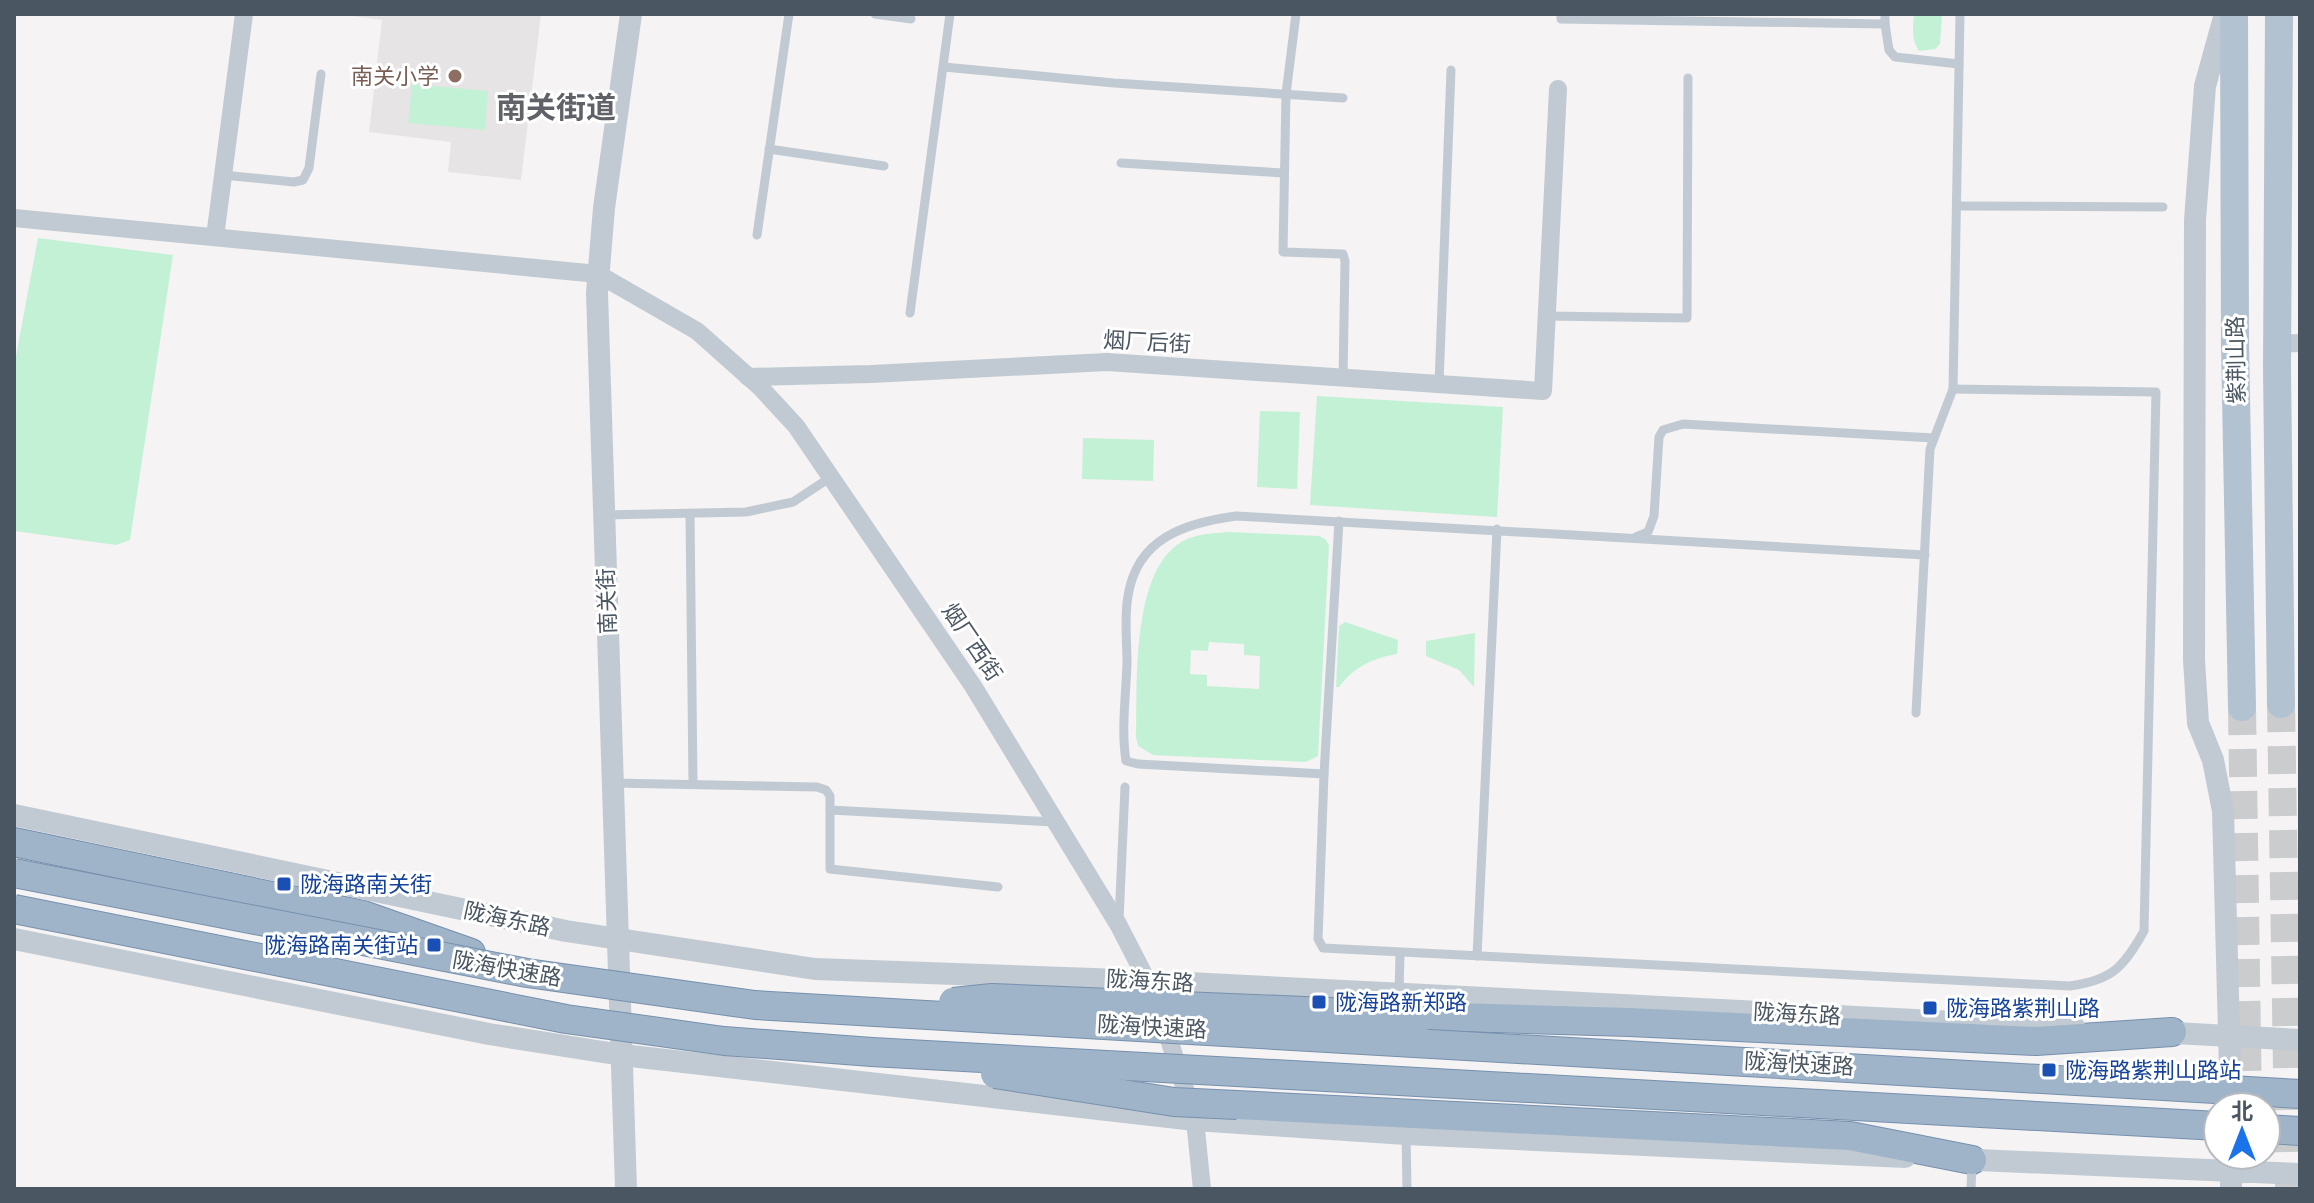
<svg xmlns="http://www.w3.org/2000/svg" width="2314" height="1203" font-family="'Fira Sans','Noto Sans SC',sans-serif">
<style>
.education{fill:#e6e4e5}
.green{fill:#c3f1d5;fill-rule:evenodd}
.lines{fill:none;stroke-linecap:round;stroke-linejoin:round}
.primary-tunnel{stroke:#caccce;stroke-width:28;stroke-dasharray:28 14;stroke-linecap:butt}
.trunk-casing{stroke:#7690ad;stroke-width:30}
.service{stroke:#c1cad2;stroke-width:9}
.minor{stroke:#c1cad2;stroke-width:18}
.tertiary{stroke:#c1cad2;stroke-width:22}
.primary{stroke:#b3c2d1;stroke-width:28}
.trunk{stroke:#9fb4c9;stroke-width:28}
.trunk-bridge-casing{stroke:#7690ad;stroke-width:30;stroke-linecap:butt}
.trunk-bridge{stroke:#9fb4c9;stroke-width:28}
.education-dot{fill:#8d6e63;stroke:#fff;stroke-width:3}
.transit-dot{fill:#1a4fb4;stroke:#fff;stroke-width:3}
.labels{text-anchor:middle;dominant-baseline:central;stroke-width:6;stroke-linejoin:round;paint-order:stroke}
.education-label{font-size:22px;fill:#785e54;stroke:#fff;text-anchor:end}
.street-label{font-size:22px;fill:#4a5661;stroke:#fff}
.transit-label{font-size:22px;fill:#164399;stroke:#fff;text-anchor:start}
.district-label{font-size:30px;font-weight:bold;fill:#5f6368;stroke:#fff}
</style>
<rect width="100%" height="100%" fill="#f5f3f3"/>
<path class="education" d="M 541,14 L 521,180 L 448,172 L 451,142 L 369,132 L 382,20 L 338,14 Z"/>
<g class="green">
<path d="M 1914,14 L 1942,14 L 1940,44 L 1935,49 L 1919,51 C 1911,39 1913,28 1914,14 Z"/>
<path d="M 412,84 L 488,91 L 485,130 L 408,123 Z"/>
<path d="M 38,238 L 173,255 L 130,540 L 116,545 L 14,531 L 14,367 Z"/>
<path d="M 1317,396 L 1503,407 L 1497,517 L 1310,505 Z"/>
<path d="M 1260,411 L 1300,412 L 1297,489 L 1257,487 Z"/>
<path d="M 1083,438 L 1154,440 L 1153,481 L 1082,479 Z"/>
<path d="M 1230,532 L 1319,536 L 1325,539 L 1329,545 L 1318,756 L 1306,762 L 1153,755 L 1138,746 L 1136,737 C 1138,684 1129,556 1193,537 C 1205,533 1218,533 1230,532 ZM 1209,642 L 1244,644 L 1244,655 L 1260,656 L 1259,689 L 1207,686 L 1207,675 L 1190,674 L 1191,650 L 1208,651 Z"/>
<path d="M 1345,622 L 1398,640 L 1397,654 C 1373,658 1354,667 1339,687 L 1336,687 L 1339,626 Z"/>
<path d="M 1475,633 L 1474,687 L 1459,670 L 1426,656 L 1426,641 Z"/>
</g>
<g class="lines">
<g class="primary-tunnel">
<path d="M 2281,704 L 2289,1189"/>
<path d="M 2242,707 L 2248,1107"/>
<path d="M 2248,1155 L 2249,1189"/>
</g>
<defs>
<g id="trunk">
<path d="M 14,842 L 363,915 L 471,953"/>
<path d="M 1424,1016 L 1629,1022 L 2036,1041 L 2172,1032"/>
<path d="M 1237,1105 L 1850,1136 L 1972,1160"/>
</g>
</defs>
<use href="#trunk" class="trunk-casing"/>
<g class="service">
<path d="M 875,14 L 911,19"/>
<path d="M 1296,14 L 1286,94 L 1283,252 L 1343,254 L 1345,261 L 1343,378"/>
<path d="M 1561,14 L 1561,19 L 1885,24 L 1885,14"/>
<path d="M 1885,24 L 1889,50 L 1895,57 L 1959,64"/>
<path d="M 944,67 L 1114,83 L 1343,98"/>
<path d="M 769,149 L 884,166"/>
<path d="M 1121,163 L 1284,173"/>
<path d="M 223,175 L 294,182 L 303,180 L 309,168 L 321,74"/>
<path d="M 1957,206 L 2163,207"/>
<path d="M 757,235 L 789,14"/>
<path d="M 910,313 L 950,14"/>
<path d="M 1547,316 L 1687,318 L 1688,78"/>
<path d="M 1439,384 L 1451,70"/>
<path d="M 690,514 L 693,783"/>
<path d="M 604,515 L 746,512 L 793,502 L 831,477"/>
<path d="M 1339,521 L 1324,774 L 1318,939 L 1323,948 L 2070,986 C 2112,980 2123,968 2144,931 L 2156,392 L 1953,389"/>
<path d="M 1636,537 L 1648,532 L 1654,516 L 1659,437 L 1663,430 L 1683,424 L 1934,438"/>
<path d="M 1916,713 L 1930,449 L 1953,389 L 1960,14"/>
<path d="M 1324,774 L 1138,764 L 1126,761 C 1121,730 1126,695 1127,663 C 1127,642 1124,617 1128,596 C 1137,538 1185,523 1236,516 L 1925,555"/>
<path d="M 613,783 L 817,787 L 826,790 L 830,796 L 830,869 L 998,887"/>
<path d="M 830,810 L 1055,822"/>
<path d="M 1119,920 L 1125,787"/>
<path d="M 1477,956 L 1497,529"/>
<path d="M 1399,993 L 1400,953"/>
<path d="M 1406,1134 L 1407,1189"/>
<path d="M 1971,1189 L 1972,1163"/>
</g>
<g class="minor">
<path d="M 14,218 L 598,274 L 697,331 L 760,387 L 796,426 L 973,686 L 1118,924 L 1152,990"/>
<path d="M 215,237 L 244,14"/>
<path d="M 2277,344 L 2300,343"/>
<path d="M 748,377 L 871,374 L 1107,362 L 1543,391 L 1558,89"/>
<path d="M 1163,1021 L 1195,1120 L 1202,1189"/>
</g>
<g class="tertiary">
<path d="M 2225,14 L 2205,86 L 2195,220 L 2194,660 L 2198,723 L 2213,760 L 2223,811 L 2231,1107"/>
<path d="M 14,815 L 566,931 L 815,969 L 1149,981 L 2075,1028"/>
<path d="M 14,939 L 489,1034 L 622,1055 L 1195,1120 L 1406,1134 L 1905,1157"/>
<path d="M 2157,1032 L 2300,1040"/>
<path d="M 1955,1159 L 2300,1174"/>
<path d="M 626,1189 L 597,293 L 604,208 L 631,14"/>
<path d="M 2231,1189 L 2231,1155"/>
</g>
<g class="primary">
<path d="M 2234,14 L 2235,344 L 2242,707"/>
<path d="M 2279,14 L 2277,368 L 2281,704"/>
</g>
<use href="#trunk" class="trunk"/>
<defs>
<g id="trunk-bridge">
<path d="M 14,873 L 527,973 L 755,1005 L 2300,1094"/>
<path d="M 14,909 L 566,1019 L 724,1041 L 872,1052 L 2218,1126"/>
<path d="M 953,1002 L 992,998 L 1424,1016"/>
<path d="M 995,1074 L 1174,1102 L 1237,1105"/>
<path d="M 2266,1129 L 2300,1131"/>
</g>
</defs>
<use href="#trunk-bridge" class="trunk-bridge-casing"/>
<use href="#trunk-bridge" class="trunk-bridge"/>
</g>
<circle class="education-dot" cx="455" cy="76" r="8"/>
<g class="transit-dot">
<rect x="276" y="876" width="16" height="16" rx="4"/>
<rect x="426" y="937" width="16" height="16" rx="4"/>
<rect x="1311" y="994" width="16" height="16" rx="4"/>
<rect x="1922" y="1000" width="16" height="16" rx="4"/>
<rect x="2041" y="1062" width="16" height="16" rx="4"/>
</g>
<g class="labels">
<g class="education-label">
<text x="439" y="76">南关小学</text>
</g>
<g class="street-label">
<text transform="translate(1147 342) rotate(3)">烟厂后街</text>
<text transform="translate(2236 360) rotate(-91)">紫荆山路</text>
<text transform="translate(607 601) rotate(-92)">南关街</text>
<text transform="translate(972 642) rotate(56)">烟厂西街</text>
<text transform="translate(507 919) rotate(12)">陇海东路</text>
<text transform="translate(507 969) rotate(10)">陇海快速路</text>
<text transform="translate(1150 981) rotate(3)">陇海东路</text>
<text transform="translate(1797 1014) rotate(3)">陇海东路</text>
<text transform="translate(1152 1027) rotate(3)">陇海快速路</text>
<text transform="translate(1799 1064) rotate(3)">陇海快速路</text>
</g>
<g class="transit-label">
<text x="300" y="884">陇海路南关街</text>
<text x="418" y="945" text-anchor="end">陇海路南关街站</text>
<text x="1335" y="1002">陇海路新郑路</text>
<text x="1946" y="1008">陇海路紫荆山路</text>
<text x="2065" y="1070">陇海路紫荆山路站</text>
</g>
<g class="district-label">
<text x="556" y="108">南关街道</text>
</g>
</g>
<rect width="2314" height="1203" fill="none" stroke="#4a5661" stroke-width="32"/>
<g transform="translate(2242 1131)"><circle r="38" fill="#ffffff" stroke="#b7bbc0" stroke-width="2"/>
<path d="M0-6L14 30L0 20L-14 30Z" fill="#1a73e8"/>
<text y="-12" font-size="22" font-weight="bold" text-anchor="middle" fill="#4a5661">北</text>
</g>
</svg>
